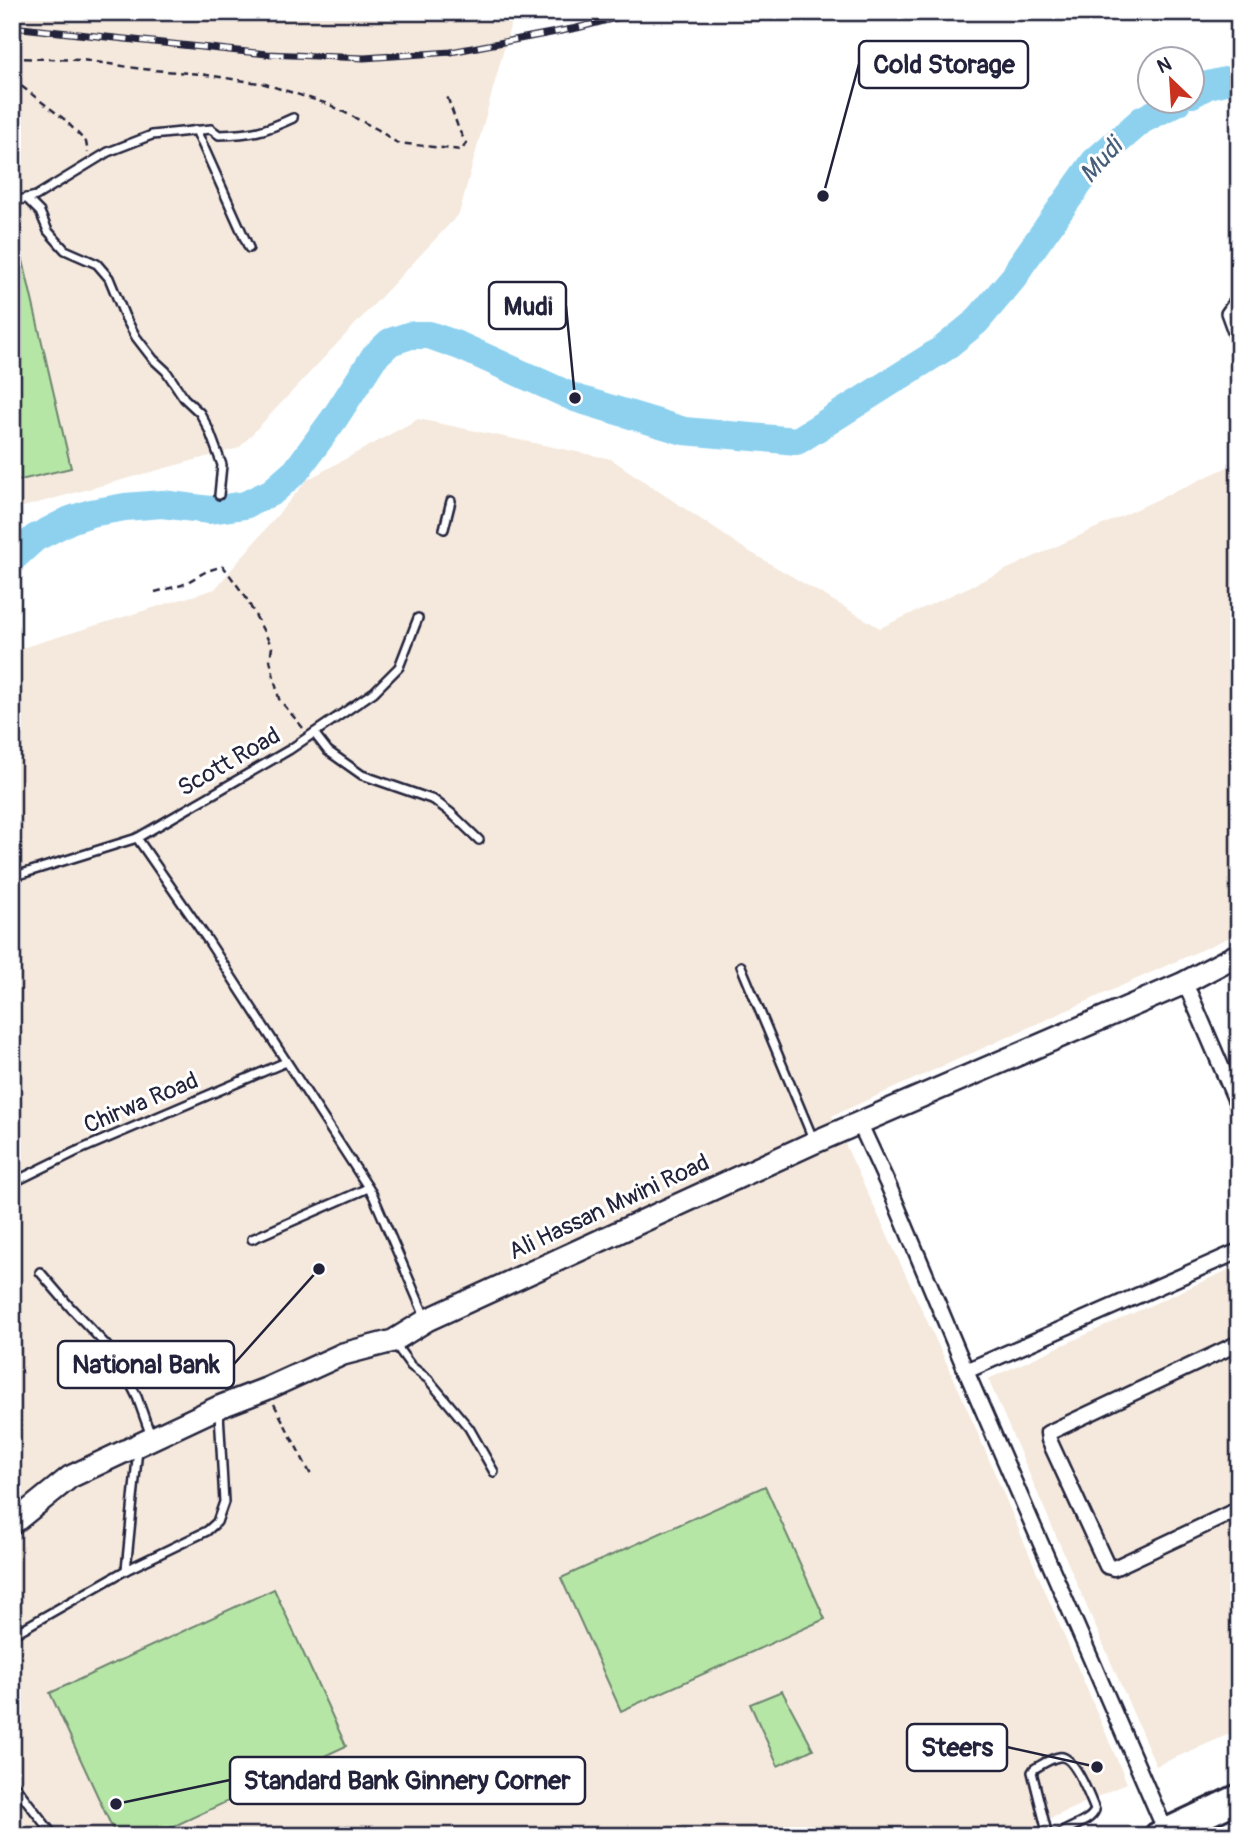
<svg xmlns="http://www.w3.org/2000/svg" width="1251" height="1848" font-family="Pangolin,sans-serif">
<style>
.built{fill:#f5e9dd}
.green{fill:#b6e6a5;stroke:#6c8470;stroke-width:2}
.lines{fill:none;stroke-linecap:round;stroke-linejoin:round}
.river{stroke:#8dd1ef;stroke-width:28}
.lane-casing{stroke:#22223b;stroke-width:12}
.street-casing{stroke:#22223b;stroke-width:19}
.secondary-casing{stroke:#22223b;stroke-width:26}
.highway-casing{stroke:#22223b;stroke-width:32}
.path{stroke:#22223b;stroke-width:2.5;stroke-dasharray:7 5;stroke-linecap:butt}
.lane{stroke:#fff;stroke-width:7}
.street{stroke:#fff;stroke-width:14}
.secondary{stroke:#fff;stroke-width:21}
.highway{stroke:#fff;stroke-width:26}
.rail-casing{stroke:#22223b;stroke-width:7}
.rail{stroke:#fff;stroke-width:4.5;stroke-dasharray:13;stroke-linecap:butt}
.labels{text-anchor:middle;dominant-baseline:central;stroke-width:6;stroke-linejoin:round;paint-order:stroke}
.street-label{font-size:24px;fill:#22223b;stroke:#fff}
.water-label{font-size:26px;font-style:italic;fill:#475f7a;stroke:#fff}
.leader{fill:none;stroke:#22223b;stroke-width:2.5}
.callout-dot{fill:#22223b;stroke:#fff;stroke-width:2.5}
.callout{fill:#fff;stroke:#22223b;stroke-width:2.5}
.callout-label{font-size:26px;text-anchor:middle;font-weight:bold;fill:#22223b}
</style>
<rect width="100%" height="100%" fill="#fff"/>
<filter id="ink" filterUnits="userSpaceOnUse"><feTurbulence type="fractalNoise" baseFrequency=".0143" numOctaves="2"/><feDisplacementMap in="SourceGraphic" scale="14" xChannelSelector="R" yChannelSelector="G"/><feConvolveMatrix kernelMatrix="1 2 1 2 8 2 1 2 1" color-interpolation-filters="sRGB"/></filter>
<g filter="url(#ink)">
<g class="built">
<path d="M 12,12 L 514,12 L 459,214 L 239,448 L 12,510 Z"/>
<path d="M 418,419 L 611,459 L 745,549 L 880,628 L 1232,465 L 1239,459 L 1239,933 L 832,1116 L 961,1394 L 1127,1783 L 1013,1836 L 12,1836 L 12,651 L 215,589 L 307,480 Z"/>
<path d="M 1239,1265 L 1239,1730 L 1156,1766 L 988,1379 Z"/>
</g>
<g class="green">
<path d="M 16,230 L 71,468 L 12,482 L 12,231 Z"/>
<path d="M 765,1486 L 825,1619 L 621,1711 L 561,1578 Z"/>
<path d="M 274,1589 L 346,1746 L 153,1836 L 116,1836 L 50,1693 Z"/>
<path d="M 782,1691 L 813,1749 L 778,1766 L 750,1704 Z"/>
</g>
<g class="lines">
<g class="river">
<path d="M 1192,94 L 1208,85 L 1239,78"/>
<path d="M 12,559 L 35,538 L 70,520 L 91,513 L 125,507 L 162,504 L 210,510 L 245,505 L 272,492 L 296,471 L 334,419 L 374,357 L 390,342 L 411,335 L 429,335 L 460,346 L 575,398 L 684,431 L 797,441 L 943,349 L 976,322 L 1015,276 L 1020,266 L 1095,161 L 1142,120 L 1177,102"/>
</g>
<defs>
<g id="lane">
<path d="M 196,130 L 249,248"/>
<path d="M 26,198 L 40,212 L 48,231 L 65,250 L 97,264 L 109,278 L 125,317 L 136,337 L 153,359 L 166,371 L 184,398 L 200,413 L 209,430 L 222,465 L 219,495"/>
<path d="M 12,202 L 36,196 L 108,152 L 152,135 L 211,129 L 219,135 C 252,134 263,132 293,118"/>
<path d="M 1239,299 L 1234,300 L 1225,313 L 1233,335 L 1239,338"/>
<path d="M 444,529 L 451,501"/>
<path d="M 314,733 L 328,751 L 362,775 L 434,800 L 451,813 L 479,840"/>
<path d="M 137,838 L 207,939 L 373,1195 L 426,1319"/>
<path d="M 12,877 L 137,838 L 289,750 L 374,692 L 399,667 L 418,618"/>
<path d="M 741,966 L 814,1141"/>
<path d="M 12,1183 L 75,1152 L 286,1062"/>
<path d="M 252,1239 L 368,1188"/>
<path d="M 40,1272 L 70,1307 L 107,1346 L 119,1361 L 137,1397 L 151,1436"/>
<path d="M 395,1344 L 411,1366 L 428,1379 L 469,1428 L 494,1472"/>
<path d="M 126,1570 L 138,1449"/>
<path d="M 12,1635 L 126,1570 L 207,1531 L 217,1522 L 224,1502 L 219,1412"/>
<path d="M 12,1782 L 54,1836"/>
<path d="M 1048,1836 L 1032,1772 L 1034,1769 C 1041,1765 1051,1758 1059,1757 C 1074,1754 1090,1798 1095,1810 C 1090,1823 1068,1826 1057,1836"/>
</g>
<g id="street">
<path d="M 1182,984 L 1190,994 L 1239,1108"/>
<path d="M 859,1122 L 889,1187 L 966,1371 L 1166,1832"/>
<path d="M 1239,1343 L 1048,1433 L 1049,1440 L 1107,1566 L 1114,1568 L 1239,1509"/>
<path d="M 966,1371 L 1239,1251"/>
</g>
<path id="secondary" d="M 12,1524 L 70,1477 L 219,1407 L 266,1389 L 343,1354 L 393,1341 L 427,1320 L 815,1142 L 1182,984 L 1239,954"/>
<path id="highway" d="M 1158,1836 L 1239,1798"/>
</defs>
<use href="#lane" class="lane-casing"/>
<use href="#street" class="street-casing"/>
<use href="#secondary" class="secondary-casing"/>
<use href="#highway" class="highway-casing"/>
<g class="path">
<path d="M 12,58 L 83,60 L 142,69 L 200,74 L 265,84 L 328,104 L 377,129 L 397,143 L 462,150 L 466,143 L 459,130 L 447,96"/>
<path d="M 12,79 L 64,119 L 86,142 L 88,153"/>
<path d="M 155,592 L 182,585 L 207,571 L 223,566 L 245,596 L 272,647 L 270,660 L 279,699 L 303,728"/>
<path d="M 274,1404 L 312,1477"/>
</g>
<use href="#lane" class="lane"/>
<use href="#street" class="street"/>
<use href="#secondary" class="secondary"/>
<use href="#highway" class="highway"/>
<defs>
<path id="rail" d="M 12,27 L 267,54 L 364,58 L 451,52 L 577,28 L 638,12"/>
</defs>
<use href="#rail" class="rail-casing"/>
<use href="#rail" class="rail"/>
</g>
</g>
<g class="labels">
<g class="street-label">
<text transform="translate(229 762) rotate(-30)">Scott Road</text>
<text transform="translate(141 1103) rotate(-23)">Chirwa Road</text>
<text transform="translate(609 1207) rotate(-25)">Ali Hassan Mwini Road</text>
</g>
<g class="water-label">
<text transform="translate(1101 161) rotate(-48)">Mudi</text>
</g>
</g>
<path class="leader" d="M823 196L859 64M575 398L566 306M319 1269L234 1364M1097 1767L1007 1747M116 1804L230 1780"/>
<g class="callout-dot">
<circle cx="823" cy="196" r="7"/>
<circle cx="575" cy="398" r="7"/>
<circle cx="319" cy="1269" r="7"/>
<circle cx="1097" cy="1767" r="7"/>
<circle cx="116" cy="1804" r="7"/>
</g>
<g class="callout">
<rect x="859" y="41" width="169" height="47" rx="7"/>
<rect x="489" y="282" width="77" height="47" rx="7"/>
<rect x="58" y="1341" width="176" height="47" rx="7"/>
<rect x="907" y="1724" width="100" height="47" rx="7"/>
<rect x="230" y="1757" width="355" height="47" rx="7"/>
</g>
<g class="callout-label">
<text x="944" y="73">Cold Storage</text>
<text x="528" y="315">Mudi</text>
<text x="146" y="1373">National Bank</text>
<text x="957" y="1756">Steers</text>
<text x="407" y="1789">Standard Bank Ginnery Corner</text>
</g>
<rect width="1251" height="1848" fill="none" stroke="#fff" stroke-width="42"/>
<rect x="21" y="21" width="1209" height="1806" fill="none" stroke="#22223b" stroke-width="2.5" filter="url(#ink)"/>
<g transform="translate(1171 80) rotate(335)"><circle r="33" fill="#ffffff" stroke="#a7a7b1" stroke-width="2"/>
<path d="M0-5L12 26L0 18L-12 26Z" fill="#c8321e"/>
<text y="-10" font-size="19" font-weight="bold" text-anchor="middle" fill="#22223b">N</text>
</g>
</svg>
